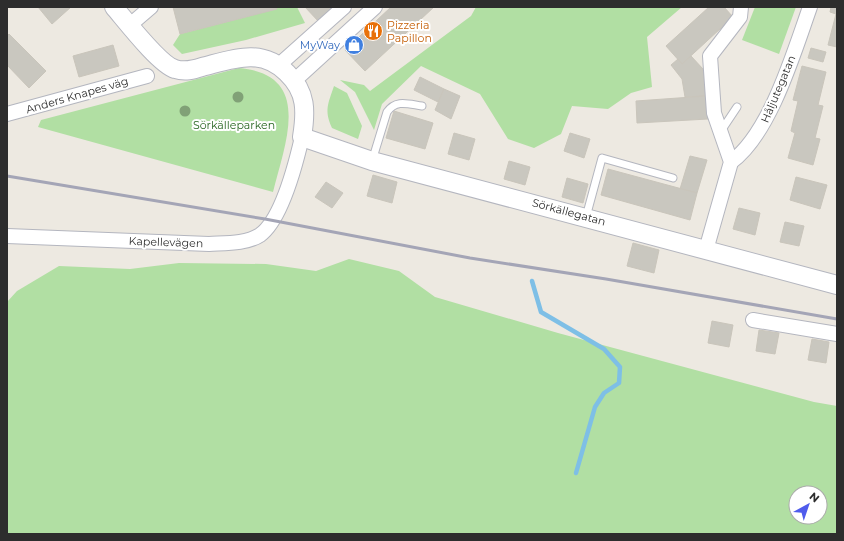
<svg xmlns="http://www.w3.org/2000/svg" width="844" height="541" font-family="Montserrat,sans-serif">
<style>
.green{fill:#b1dfa3;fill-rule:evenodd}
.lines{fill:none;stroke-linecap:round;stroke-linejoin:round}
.stream{stroke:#7ebfe6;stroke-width:4.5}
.building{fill:#c9c7bf;stroke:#c9c5bb}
.service-casing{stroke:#b4b6bf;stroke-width:9}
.minor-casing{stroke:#b4b6bf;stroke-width:16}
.tertiary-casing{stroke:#b4b6bf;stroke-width:20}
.service{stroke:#fff;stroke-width:7}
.minor{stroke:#fff;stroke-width:14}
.tertiary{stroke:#fff;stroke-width:18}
.rail{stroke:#a4a5b6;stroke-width:3}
.tree{fill:#81a177}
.labels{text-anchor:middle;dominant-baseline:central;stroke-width:4;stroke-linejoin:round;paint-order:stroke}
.food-label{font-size:11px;fill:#c56008;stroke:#fff;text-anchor:start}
.shop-label{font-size:11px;fill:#366cbe;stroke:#fff;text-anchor:end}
.street-label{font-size:11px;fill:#2d2d2d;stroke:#fff}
.park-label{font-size:11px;fill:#286621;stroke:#fff}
</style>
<rect width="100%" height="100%" fill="#ede9e1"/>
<g class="green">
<path d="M 276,7 L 297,7 L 305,23 L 246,40 L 182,54 L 173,45 L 180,34 L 276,9 Z"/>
<path d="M 476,7 L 682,7 L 647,37 L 652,87 L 631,93 L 608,109 L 572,106 L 561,134 L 534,148 L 508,139 L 480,94 L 421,66 L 382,104 L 374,130 L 355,92 L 340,80 L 364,85 L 370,91 L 471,16 Z"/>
<path d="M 755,7 L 796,7 L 779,54 L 742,40 Z"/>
<path d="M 239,68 C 314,75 285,143 273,192 L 38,127 L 41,120 Z"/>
<path d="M 334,86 L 347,93 L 362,126 L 358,139 L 332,128 C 324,110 328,104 334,86 Z"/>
<path d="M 349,259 L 399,271 L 435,297 L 558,333 L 814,402 L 837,406 L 837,534 L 7,534 L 7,302 L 17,291 L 59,266 L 130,269 L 179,263 L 266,264 L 316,271 ZM 796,493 L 820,493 L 820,517 L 796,517 Z"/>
</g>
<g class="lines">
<path class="stream" d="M 532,281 L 541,312 L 604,349 L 620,367 L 619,383 L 604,393 L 595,407 L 576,473"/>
</g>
<g class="building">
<path d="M 38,7 L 71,7 L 52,24 Z"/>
<path d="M 173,7 L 276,7 L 277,9 L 180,34 Z"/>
<path d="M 305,7 L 335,7 L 319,22 Z"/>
<path d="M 391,7 L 434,7 L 365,71 L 345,50 Z"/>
<path d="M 709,7 L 724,7 L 733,17 L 682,64 L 666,46 Z"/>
<path d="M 831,7 L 837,7 L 837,47 L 828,45 L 836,14 L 830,12 Z"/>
<path d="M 9,34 L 46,71 L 29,88 L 7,65 L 7,36 Z"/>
<path d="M 113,45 L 119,66 L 79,77 L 73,56 Z"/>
<path d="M 811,48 L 826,52 L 823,62 L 808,58 Z"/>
<path d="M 691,56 L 703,69 L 706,96 L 685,97 L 682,79 L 671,65 L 678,59 L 682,64 Z"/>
<path d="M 802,66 L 826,72 L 818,105 L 823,106 L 815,138 L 820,139 L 813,165 L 788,158 L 795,133 L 791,131 L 798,101 L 793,100 Z"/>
<path d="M 420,77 L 444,89 L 438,102 L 414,90 Z"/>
<path d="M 444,89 L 460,96 L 451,119 L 435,110 Z"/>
<path d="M 706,96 L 708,119 L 637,123 L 636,101 Z"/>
<path d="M 394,111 L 433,123 L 425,149 L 386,138 Z"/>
<path d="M 454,133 L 475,139 L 469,160 L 448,154 Z"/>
<path d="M 570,133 L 590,139 L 584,158 L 564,151 Z"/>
<path d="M 690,156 L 707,160 L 697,193 L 680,189 Z"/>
<path d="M 509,161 L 530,167 L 525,185 L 504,179 Z"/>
<path d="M 608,169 L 697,193 L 690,220 L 601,195 Z"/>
<path d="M 373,175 L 397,182 L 392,203 L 367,196 Z"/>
<path d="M 796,177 L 827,185 L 820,209 L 790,200 Z"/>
<path d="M 567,178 L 588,184 L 583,203 L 562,197 Z"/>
<path d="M 326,182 L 343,193 L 332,208 L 315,197 Z"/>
<path d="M 739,208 L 760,213 L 755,235 L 733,229 Z"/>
<path d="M 785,222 L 804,226 L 799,246 L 780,242 Z"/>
<path d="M 633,243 L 659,250 L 654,273 L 627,266 Z"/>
<path d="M 712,321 L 733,325 L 729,347 L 708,343 Z"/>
<path d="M 759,330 L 779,333 L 775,354 L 756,351 Z"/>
<path d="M 812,339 L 829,342 L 826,363 L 808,360 Z"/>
</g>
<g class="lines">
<defs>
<g id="service">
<path d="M 721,131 L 737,107"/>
<path d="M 372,161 L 387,112 C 396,99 408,104 422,106"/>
<path d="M 586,217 L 602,158 L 673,178"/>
</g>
<g id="minor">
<path d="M 130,25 L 151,7"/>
<path d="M 279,65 L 344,7"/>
<path d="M 295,80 L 375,7"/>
<path d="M 7,114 L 147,76"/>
<path d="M 731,162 C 770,134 794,52 810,7"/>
<path d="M 7,236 L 209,244 C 225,243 246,244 260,235 C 282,219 296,163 302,137"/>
<path d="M 706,250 L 731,162 L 714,113 L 710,56 L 740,17 L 741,7"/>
<path d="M 753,320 L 837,334"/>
</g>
<path id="tertiary" d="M 114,7 C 126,21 160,65 175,69 C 185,72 193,70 202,67 C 233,59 261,47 287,73 C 307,92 306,112 302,137 L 372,161 L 837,285"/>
</defs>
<use href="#service" class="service-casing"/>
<use href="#minor" class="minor-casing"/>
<use href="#tertiary" class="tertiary-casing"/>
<use href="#service" class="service"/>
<use href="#minor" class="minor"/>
<use href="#tertiary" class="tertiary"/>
<path class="rail" d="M 7,176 L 265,219 L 470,258 L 606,279 L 837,319"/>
</g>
<g class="tree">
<circle cx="238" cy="97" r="5.5"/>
<circle cx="185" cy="111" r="5.5"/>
</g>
<defs>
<symbol id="restaurant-disc" viewBox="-11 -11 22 22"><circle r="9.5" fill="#e8710a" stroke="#fff"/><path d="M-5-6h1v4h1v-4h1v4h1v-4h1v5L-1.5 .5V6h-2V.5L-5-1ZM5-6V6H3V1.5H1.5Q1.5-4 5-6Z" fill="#fff"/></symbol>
<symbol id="shop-disc" viewBox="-11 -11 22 22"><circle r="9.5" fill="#3f7fe0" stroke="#fff"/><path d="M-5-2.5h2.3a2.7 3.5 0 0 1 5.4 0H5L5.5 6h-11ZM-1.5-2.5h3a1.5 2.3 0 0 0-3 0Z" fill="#fff"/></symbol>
</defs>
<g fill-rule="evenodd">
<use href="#restaurant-disc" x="362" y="20" width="22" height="22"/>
<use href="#shop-disc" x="343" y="34" width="22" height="22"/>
</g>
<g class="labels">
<g class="food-label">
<text x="387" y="25">Pizzeria<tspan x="387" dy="13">Papillon</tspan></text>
</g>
<g class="shop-label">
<text x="340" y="45">MyWay</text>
</g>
<g class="street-label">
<text transform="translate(778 89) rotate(-67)">Håljutegatan</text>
<text transform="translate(77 95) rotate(-16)">Anders Knapes väg</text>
<text transform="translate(569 212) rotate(15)">Sörkällegatan</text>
<text transform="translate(166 242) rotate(2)">Kapellevägen</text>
</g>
<g class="park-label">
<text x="234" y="125">Sörkälleparken</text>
</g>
</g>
<rect width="844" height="541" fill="none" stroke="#2d2d2d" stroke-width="16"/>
<g transform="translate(808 505) rotate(40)"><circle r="19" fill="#ffffff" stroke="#ababab"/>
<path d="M0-3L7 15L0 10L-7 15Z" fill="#4f5cec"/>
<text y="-6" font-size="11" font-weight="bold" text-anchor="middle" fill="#2d2d2d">N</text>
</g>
</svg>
